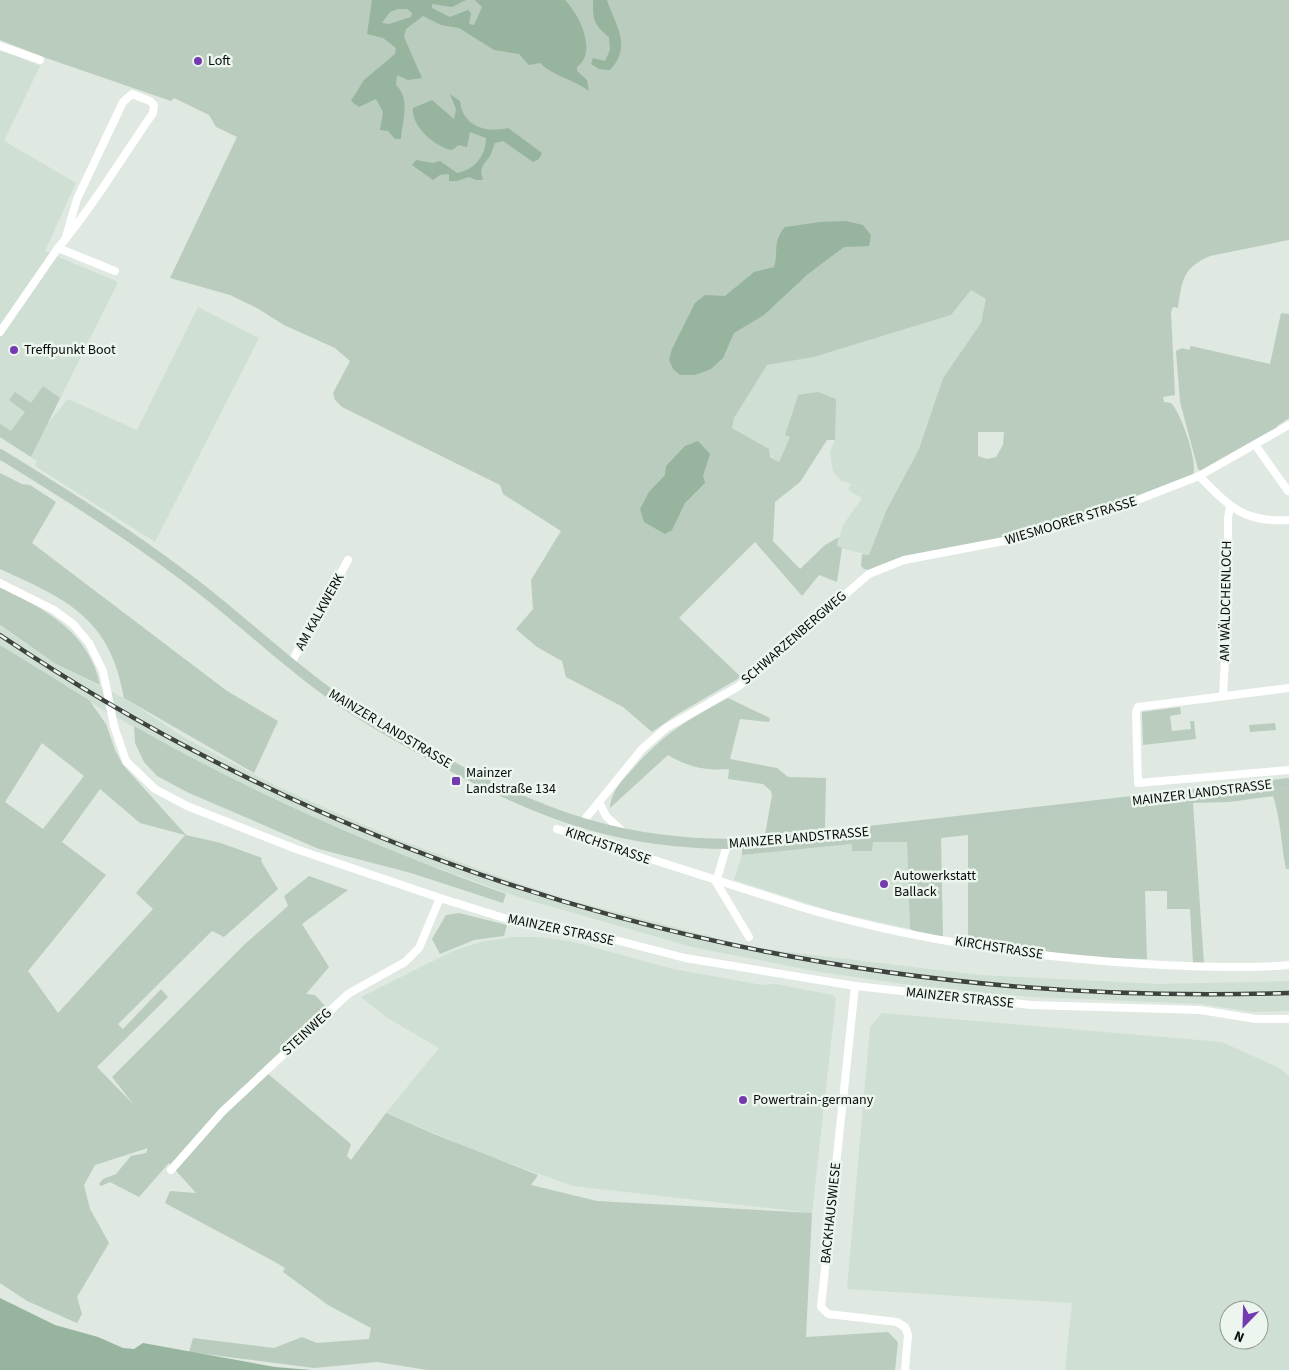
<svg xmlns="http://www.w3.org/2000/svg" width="1289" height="1370" font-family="'Source Sans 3',sans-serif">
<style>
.built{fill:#cfdfd3;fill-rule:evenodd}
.green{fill:#b9ccbe;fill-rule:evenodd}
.water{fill:#97b49f;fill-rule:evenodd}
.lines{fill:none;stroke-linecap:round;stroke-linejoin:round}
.street{stroke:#fff;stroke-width:8}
.secondary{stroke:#b9cabe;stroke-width:10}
.rail-casing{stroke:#3e433f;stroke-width:4.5}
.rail{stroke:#ecf6ee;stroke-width:2.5;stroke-dasharray:8;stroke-linecap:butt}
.poi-dot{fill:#753ab0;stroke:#ecf6ee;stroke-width:2}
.labels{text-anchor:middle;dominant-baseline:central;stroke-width:5;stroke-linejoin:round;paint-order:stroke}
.poi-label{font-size:14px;fill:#0a0d0b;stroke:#ecf6ee;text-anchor:start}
.street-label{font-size:14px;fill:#0a0d0b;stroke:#ecf6ee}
</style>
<rect width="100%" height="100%" fill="#dfe8e1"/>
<g class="built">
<path d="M 0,49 L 40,66 L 4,141 L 76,183 L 45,251 L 118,282 L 48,423 L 68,399 L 137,430 L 198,307 L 259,338 L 155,542 L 35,466 L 37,461 L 0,437 Z"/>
<path d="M 971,290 L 987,299 L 981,323 L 943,378 L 919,449 L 886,511 L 869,555 L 837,547 L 843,525 L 862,498 L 848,490 L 851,484 L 841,481 L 833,472 L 830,452 L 835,440 L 798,395 L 785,435 L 790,437 L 779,462 L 732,428 L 734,418 L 766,365 L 814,357 L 951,315 Z"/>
<path d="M 0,626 L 56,664 L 124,698 L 185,738 L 276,786 L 394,838 L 506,879 L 569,900 L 755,948 L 979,975 L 1158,984 L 1289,981 L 1289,1011 L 1252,1012 L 1201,1004 L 1032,997 L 924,987 L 820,972 L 692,947 L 521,898 L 390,851 L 268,798 L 183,754 L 103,710 L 0,645 Z"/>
<path d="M 872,842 L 907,842 L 910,929 L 834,912 L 734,880 L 742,855 L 852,844 L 872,851 Z"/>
<path d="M 513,937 L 538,937 L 570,941 L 673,969 L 762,985 L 775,984 L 833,995 L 836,998 L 812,1213 L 573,1186 L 486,1155 L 386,1113 L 439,1048 L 386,1017 L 361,997 L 453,951 L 480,942 Z"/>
<path d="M 882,1013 L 1222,1042 L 1279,1068 L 1289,1076 L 1289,1370 L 1065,1370 L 1072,1303 L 847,1289 L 870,1027 ZM 1229,1310 L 1259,1310 L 1259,1340 L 1229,1340 Z"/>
</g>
<g class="green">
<path d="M 0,0 L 1289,0 L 1289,240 L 1210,256 C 1182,268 1182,281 1178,308 L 1173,307 L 1171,312 L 1175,395 L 1163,397 L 1164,402 L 1171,403 C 1181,413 1198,461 1193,475 C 1140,496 1087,518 1032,533 C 977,546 921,548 868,570 L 864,569 L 861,566 L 862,554 L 869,555 L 886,511 L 919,449 L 943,378 L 981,323 L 986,299 L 971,290 L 951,315 L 814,357 L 767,365 L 734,418 L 732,428 L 769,449 L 770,457 L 779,462 L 790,437 L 785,435 L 798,395 L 818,392 L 836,399 L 835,440 L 827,440 L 800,482 L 775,502 L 773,541 L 800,569 L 825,545 L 839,537 L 837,546 L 842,548 L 837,582 L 819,575 L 802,596 L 755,542 L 679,618 L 741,677 L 676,715 L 652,732 L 623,707 L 566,677 L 562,661 L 537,647 L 516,629 L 533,609 L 531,580 L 561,531 L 503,494 L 500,485 L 342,407 L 335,400 L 333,393 L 350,361 L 335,348 L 284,325 L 257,308 L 230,295 L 170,278 L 237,137 L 216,127 L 209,115 L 174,98 L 171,101 L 46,58 L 0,40 ZM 978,432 L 1004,432 L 1003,445 L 996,457 L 987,459 L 978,456 Z"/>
<path d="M 1281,313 L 1289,314 L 1289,418 L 1277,426 L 1277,431 L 1201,472 L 1198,469 L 1180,402 L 1176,351 L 1182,348 L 1189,350 L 1191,346 L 1270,364 Z"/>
<path d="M 43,386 L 60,398 L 31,457 L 0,437 L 0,424 L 11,431 L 25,412 L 9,400 L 15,392 L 31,403 Z"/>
<path d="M 0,473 L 22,484 L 30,485 L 56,502 L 32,543 L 227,691 L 278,721 L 254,773 L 124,698 C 110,618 68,600 0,569 Z"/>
<path d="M 0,587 C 45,609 89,632 100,685 L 56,664 L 0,625 Z"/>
<path d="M 0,645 L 89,700 L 106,724 L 115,750 L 123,765 L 186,835 L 221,843 L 262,858 L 261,861 L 278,889 L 224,937 L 212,931 L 118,1024 L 123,1029 L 161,989 L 168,997 L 97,1067 L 134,1105 L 112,1077 L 245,944 L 288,906 L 284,896 L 309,876 L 348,890 L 302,924 L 329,967 L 306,994 L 315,995 L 326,1007 L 302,1028 L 267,1073 L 351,1144 L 347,1156 L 351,1160 L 386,1113 L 434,1134 L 538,1175 L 531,1185 L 597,1201 L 812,1213 L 806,1337 L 888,1332 L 898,1342 L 895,1370 L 428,1370 L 377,1362 L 314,1368 L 189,1352 L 193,1338 L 274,1348 L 302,1337 L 317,1343 L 369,1339 L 371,1328 L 328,1305 L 283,1272 L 285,1268 L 275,1262 L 165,1203 L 170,1191 L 196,1193 L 169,1163 L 139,1197 L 110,1182 L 101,1186 L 99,1184 L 103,1179 L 116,1174 L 131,1156 L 146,1153 L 148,1148 L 95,1165 L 84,1185 L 90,1209 L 109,1243 L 77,1297 L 82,1314 L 77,1323 L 27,1301 L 0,1283 ZM 42,743 L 84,776 L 43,829 L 5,802 ZM 100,789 L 140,823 L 185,835 L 136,893 L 153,909 L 58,1013 L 28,971 L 106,875 L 62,842 Z"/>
<path d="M 728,698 L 770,718 L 769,722 L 740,719 L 730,759 L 777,768 L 788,777 L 826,778 L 825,828 L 765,835 L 772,795 L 771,791 L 763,784 L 728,779 L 729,769 C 706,771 688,767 668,755 L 610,808 C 611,792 620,783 630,772 C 663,734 684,722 728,698 Z"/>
<path d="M 1180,707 L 1181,714 L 1170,716 L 1172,731 L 1191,729 L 1190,721 L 1194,721 L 1196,739 L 1143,745 L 1142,712 Z"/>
<path d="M 1275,723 L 1276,730 L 1250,732 L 1249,725 Z"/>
<path d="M 134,726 C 253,794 377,848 506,894 L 503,903 L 411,873 L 319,849 L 189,793 L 157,776 L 144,762 L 135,743 Z"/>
<path d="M 1289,788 L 1289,869 L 1286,869 C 1281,845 1281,820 1273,796 L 1229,802 L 1193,803 L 1204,965 L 1193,963 L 1190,909 L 1167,909 L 1167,891 L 1145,891 L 1147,959 L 1093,958 L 968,941 L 968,835 L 941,838 L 943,938 L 919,933 L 910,929 L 907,842 L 873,842 L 872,851 L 852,851 L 852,844 L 742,855 L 742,849 Z"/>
<path d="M 459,913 L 507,925 L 504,936 L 474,940 L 440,954 L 432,939 L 446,915 Z"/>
</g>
<g class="water">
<path d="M 372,0 L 466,0 L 452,7 L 432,4 L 432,8 L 450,17 L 468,10 L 471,13 L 469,24 L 474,25 L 482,7 L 475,0 L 565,0 C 579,14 598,52 577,67 L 577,71 L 587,80 L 589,91 C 573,79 554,77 540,63 L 529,65 L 519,54 L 494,50 L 459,28 L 441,25 L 423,16 L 406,29 L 404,37 L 422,78 L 408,80 L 397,75 L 396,85 C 411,99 402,121 401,139 L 395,139 L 388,131 L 380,130 L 383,112 L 376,99 L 359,107 L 351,101 L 364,80 L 395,54 L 396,48 L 383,38 L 367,34 ZM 398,9 L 407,9 L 412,13 L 411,17 L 389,24 L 382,23 L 390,12 Z"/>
<path d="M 593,0 L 607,0 C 615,25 633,46 610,70 L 599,69 L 591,64 L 593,58 L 605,61 L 610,50 L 609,37 C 593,24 593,20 593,0 Z"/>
<path d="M 450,94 L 460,101 C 463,127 486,133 508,128 L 542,153 L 539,159 L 533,162 L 503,141 L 495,143 C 493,147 492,153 490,156 C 483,166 479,167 483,180 L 476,180 L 469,177 L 457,181 L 449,181 L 449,174 L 440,175 L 433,180 L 412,165 L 416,160 L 433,163 L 440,161 L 457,173 C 475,170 486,155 486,138 L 470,132 L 467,147 L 459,145 L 452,150 C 435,147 411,126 413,108 L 432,100 L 454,119 L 456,109 Z"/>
<path d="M 846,221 L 863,225 L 871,235 L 869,246 L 844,247 L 808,274 L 764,315 L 734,333 L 723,358 L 711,369 L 695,375 L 680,375 L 673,369 L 669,360 L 672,349 L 695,303 L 705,295 L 725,296 L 754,272 L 774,267 C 779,250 772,242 785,227 L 820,222 Z"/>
<path d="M 698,441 L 710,454 L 703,476 L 705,483 L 685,503 L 672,530 L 665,534 L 644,522 L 640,509 L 649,492 L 665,475 L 666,466 L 685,446 Z"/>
<path d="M 0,1298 L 55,1325 L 98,1337 L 123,1348 L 134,1349 L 143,1343 L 275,1367 L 312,1370 L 0,1370 Z"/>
</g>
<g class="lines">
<g class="street">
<path d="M 0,46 L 40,60"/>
<path d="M 58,248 L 115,271"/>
<path d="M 0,332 L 58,248 C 93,206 122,158 153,113 L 154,105 L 150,101 L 132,94 L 123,102 L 77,199 L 65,240"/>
<path d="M 1256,446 L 1288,491"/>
<path d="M 1199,476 C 1229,506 1243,523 1289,520"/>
<path d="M 0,583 L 54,610 L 73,624 L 89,643 L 103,671 L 114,726 L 126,761 L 155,789 L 187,806 L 296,849 L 440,898 L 504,918 L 573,929 L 685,958 L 855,986 L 1031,1005 L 1200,1010 L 1256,1019 L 1289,1019"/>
<path d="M 291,663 L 348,560"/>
<path d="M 1289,688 L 1138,707 L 1136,712 L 1138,783 L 1289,770"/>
<path d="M 1223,696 L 1228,601 L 1228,518 L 1230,507"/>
<path d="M 599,802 L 606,816 L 623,832"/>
<path d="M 581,824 L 642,749 L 666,728 L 739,686 L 869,574 L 904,560 L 1020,538 L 1099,515 L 1199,476 L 1289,425"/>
<path d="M 557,829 L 804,908 C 914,940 1030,957 1145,964 C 1193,967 1241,969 1289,965"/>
<path d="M 727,845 L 716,882 L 749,937"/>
<path d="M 855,986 L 821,1307 L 828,1314 L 897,1322 L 905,1327 L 908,1335 L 905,1370"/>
<path d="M 171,1170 L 222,1112 L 348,994 L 405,962 L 419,948 L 440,898"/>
</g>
<path class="secondary" d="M 0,454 C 63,493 125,531 184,576 C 230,610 272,650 317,684 C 352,711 391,733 429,754 C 544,818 632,850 764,843 L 1289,783"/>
<defs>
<path id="rail" d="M 0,635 C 384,893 828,1008 1289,993"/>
</defs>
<use href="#rail" class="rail-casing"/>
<use href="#rail" class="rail"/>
</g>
<g class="poi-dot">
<circle cx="198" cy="61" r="5"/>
<circle cx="14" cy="350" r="5"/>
<rect x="451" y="776" width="10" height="10" rx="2.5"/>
<circle cx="884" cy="884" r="5"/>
<circle cx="743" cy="1100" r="5"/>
</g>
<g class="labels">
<g class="poi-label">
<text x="208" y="61">Loft</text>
<text x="24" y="350">Treffpunkt Boot</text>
<text x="466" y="773">Mainzer<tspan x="466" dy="16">Landstraße 134</tspan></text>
<text x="894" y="876">Autowerkstatt<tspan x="894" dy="16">Ballack</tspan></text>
<text x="753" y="1100">Powertrain-germany</text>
</g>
<g class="street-label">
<text transform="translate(1071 521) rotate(-17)">WIESMOORER STRASSE</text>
<text transform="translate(1226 601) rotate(-89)">AM WÄLDCHENLOCH</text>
<text transform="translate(320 612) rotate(-61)">AM KALKWERK</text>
<text transform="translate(794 638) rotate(-41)">SCHWARZENBERGWEG</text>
<text transform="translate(390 729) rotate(31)">MAINZER LANDSTRASSE</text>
<text transform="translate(1202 793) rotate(-7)">MAINZER LANDSTRASSE</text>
<text transform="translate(799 838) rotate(-5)">MAINZER LANDSTRASSE</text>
<text transform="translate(608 846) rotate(19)">KIRCHSTRASSE</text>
<text transform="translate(561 930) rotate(12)">MAINZER STRASSE</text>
<text transform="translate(999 948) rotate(9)">KIRCHSTRASSE</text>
<text transform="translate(960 998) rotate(6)">MAINZER STRASSE</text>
<text transform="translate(307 1032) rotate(-43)">STEINWEG</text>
<text transform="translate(831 1213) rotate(-84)">BACKHAUSWIESE</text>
</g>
</g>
<g transform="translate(1244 1325) rotate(203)"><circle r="24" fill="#ecf6ee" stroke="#929993"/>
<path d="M0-4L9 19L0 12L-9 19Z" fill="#753ab0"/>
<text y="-8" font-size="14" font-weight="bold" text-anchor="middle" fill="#0a0d0b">N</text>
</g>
</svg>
